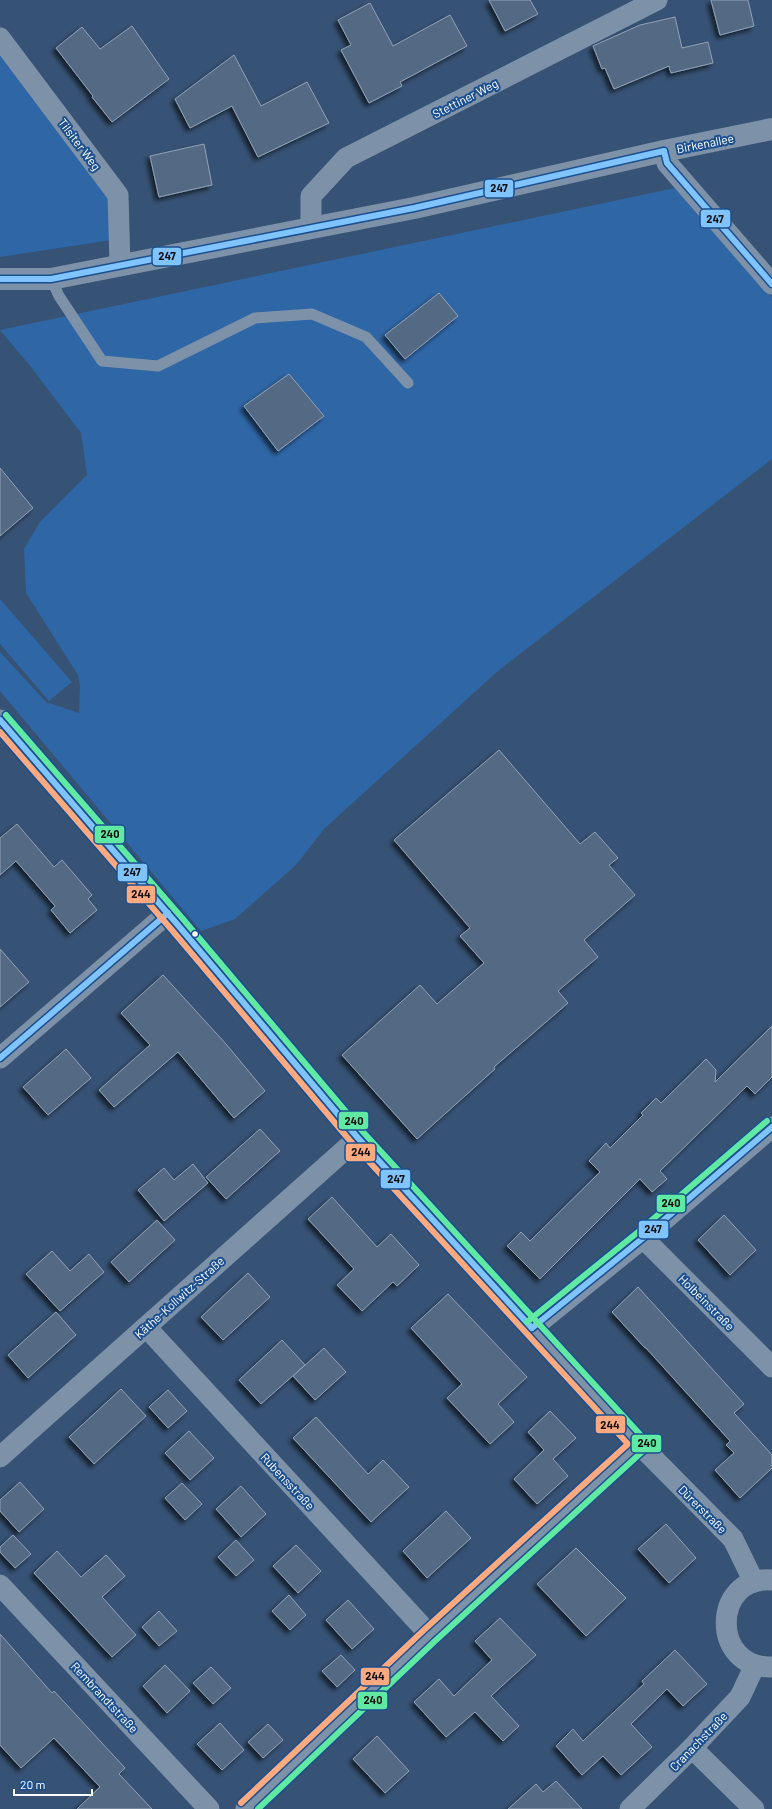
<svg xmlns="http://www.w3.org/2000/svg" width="772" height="1809" font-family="Barlow,sans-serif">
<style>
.green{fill:#2f66a5}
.building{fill:#526984;stroke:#92a2b6;filter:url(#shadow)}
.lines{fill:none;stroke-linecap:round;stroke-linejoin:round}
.service{stroke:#7d92a8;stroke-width:11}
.minor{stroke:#7d92a8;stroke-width:21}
.tertiary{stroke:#7d92a8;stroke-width:22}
.bus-1-casing{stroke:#1b4f8f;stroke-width:9}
.bus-2-casing{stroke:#1b4f8f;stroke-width:9}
.bus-3-casing{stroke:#1b4f8f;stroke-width:9}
.bus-1{stroke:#80c4ff;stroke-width:6}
.bus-2{stroke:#ffa980;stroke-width:6}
.bus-3{stroke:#60e9a3;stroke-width:6}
.bus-dot{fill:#fff;stroke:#1b4f8f;stroke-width:1.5}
.labels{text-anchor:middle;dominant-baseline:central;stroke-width:4;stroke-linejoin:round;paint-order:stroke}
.street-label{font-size:12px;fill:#fff;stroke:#1b4f8f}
.line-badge{stroke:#1b4f8f;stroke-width:1.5}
.pale-badge-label{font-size:11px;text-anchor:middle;font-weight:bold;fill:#111}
</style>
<defs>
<filter id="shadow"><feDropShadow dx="-3.5" dy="3.5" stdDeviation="2" flood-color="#0009"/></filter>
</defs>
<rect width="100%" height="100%" fill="#365274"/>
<g class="green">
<path d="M 0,55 L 111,196 L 112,240 L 0,257 Z"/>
<path d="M 675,188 L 772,297 L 772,459 L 498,671 L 324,829 L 296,865 L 235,919 L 201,931 L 0,691 L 0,652 L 46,702 L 79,713 L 80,686 L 78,675 L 26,593 L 24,549 L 40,522 L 87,475 L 81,433 L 31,367 L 0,330 Z"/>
<path d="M 0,599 L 72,682 L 49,701 L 0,644 Z"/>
</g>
<g class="building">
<path d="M 489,0 L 530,0 L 538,14 L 505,31 Z"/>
<path d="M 711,0 L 748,0 L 754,26 L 720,35 Z"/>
<path d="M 370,3 L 393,46 L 450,15 L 467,46 L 400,82 L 402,86 L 369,103 L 341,50 L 351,45 L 338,20 Z"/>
<path d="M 675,17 L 682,48 L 708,42 L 713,63 L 671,73 L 669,66 L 614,89 L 605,68 L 602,69 L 593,46 L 640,25 Z"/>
<path d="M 132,26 L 169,79 L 112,122 L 92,97 L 93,96 L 56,48 L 82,27 L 100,49 Z"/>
<path d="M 234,55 L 261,106 L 307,82 L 329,123 L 258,157 L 232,106 L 190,128 L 175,99 Z"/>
<path d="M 204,144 L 212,185 L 159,197 L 150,156 Z"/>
<path d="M 439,293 L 458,316 L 405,359 L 385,335 Z"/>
<path d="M 289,374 L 324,416 L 278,451 L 244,406 Z"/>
<path d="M 0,468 L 33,508 L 0,536 Z"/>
<path d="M 499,750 L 580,844 L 595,832 L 618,858 L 609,865 L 635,895 L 584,940 L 598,957 L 558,991 L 568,1003 L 494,1067 L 495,1069 L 417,1139 L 342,1055 L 420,985 L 437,1004 L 484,963 L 460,936 L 470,928 L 394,840 Z"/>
<path d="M 17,824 L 54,867 L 62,860 L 92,895 L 88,899 L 97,910 L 70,933 L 51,910 L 55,906 L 16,861 L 0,875 L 0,838 Z"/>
<path d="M 0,949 L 29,982 L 0,1007 Z"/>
<path d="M 163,975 L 226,1044 L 265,1091 L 234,1118 L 178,1052 L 114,1107 L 99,1090 L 150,1045 L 121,1013 Z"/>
<path d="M 772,1026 L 772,1077 L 755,1094 L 747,1086 L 660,1171 L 667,1179 L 652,1192 L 640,1179 L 540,1279 L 507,1246 L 521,1232 L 530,1241 L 600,1172 L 589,1161 L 606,1143 L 610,1148 L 643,1115 L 641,1113 L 656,1098 L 661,1103 L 706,1059 L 716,1070 L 715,1082 Z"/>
<path d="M 66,1049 L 91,1078 L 48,1115 L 23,1087 Z"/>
<path d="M 260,1129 L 280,1151 L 226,1199 L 206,1177 Z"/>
<path d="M 193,1164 L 208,1183 L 164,1221 L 138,1190 L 164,1168 L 174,1180 Z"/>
<path d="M 332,1197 L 377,1247 L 391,1234 L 419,1265 L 397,1286 L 393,1282 L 362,1311 L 337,1285 L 354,1269 L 308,1219 Z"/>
<path d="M 724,1215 L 756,1250 L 730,1275 L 698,1240 Z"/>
<path d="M 157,1220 L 175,1240 L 129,1282 L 111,1262 Z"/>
<path d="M 52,1251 L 70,1271 L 89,1254 L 104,1272 L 60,1311 L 26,1274 Z"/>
<path d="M 248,1273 L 270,1297 L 223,1340 L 201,1317 Z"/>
<path d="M 638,1287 L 744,1404 L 734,1413 L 772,1455 L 772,1468 L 740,1498 L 715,1470 L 734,1453 L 726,1445 L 730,1441 L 646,1348 L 645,1348 L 612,1312 Z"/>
<path d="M 448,1294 L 527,1377 L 498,1404 L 514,1422 L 490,1444 L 447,1398 L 462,1384 L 411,1328 Z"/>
<path d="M 56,1312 L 76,1335 L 28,1378 L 8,1355 Z"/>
<path d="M 282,1340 L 305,1365 L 261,1404 L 239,1380 Z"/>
<path d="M 324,1348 L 346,1372 L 315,1400 L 293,1376 Z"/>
<path d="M 121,1389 L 146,1416 L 94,1464 L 69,1437 Z"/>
<path d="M 168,1390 L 187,1411 L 168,1428 L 149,1407 Z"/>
<path d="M 550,1411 L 576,1438 L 553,1459 L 568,1476 L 537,1504 L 514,1479 L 544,1450 L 528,1432 Z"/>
<path d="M 316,1417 L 368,1474 L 383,1460 L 409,1487 L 371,1522 L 293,1438 Z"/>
<path d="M 189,1431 L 214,1458 L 190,1480 L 165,1453 Z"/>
<path d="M 20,1482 L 44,1509 L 19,1532 L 0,1511 L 0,1500 Z"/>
<path d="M 182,1483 L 202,1504 L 185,1520 L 165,1498 Z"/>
<path d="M 241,1486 L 266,1514 L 241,1537 L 216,1509 Z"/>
<path d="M 446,1511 L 471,1538 L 427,1578 L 403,1551 Z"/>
<path d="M 666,1524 L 696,1558 L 669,1583 L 638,1549 Z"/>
<path d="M 13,1535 L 31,1554 L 15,1568 L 0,1552 L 0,1547 Z"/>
<path d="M 236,1540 L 254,1560 L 236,1576 L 218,1557 Z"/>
<path d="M 296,1545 L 321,1571 L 298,1593 L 273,1566 Z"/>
<path d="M 576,1548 L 626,1598 L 586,1636 L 537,1584 Z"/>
<path d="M 57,1551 L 81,1577 L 106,1555 L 125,1576 L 102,1597 L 136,1635 L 112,1657 L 34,1573 Z"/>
<path d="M 289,1595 L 306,1615 L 290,1630 L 272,1611 Z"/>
<path d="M 348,1600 L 374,1629 L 352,1649 L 326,1620 Z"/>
<path d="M 159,1611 L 177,1631 L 159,1646 L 142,1627 Z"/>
<path d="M 500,1618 L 536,1655 L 491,1696 L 519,1726 L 503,1741 L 475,1712 L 446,1737 L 414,1702 L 439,1679 L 454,1696 L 492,1660 L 475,1641 Z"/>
<path d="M 0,1634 L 52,1693 L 54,1691 L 125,1768 L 119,1774 L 152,1809 L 77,1809 L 100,1787 L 54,1738 L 21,1768 L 0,1745 Z"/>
<path d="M 675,1650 L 707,1684 L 683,1706 L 667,1689 L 631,1724 L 652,1747 L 621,1775 L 603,1756 L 582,1775 L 556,1746 L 573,1729 L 583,1741 L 644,1684 L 642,1681 Z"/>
<path d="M 341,1655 L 355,1670 L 337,1687 L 322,1671 Z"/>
<path d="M 165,1665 L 190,1691 L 167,1713 L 143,1686 Z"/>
<path d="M 211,1667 L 231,1688 L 213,1704 L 193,1683 Z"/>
<path d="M 220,1723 L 244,1750 L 222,1770 L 197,1744 Z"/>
<path d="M 268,1724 L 283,1740 L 263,1758 L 248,1742 Z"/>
<path d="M 377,1736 L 409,1771 L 385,1793 L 353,1759 Z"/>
<path d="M 556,1781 L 582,1809 L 508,1809 L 536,1784 L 543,1792 Z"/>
</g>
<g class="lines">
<path class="service" d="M 51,279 L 59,296 L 102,361 L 158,366 L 255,318 L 312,314 L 366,337 L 408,383"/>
<g class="minor">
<path d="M 0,38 L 118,195 L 120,264"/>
<path d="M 664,151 L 667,163 L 772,284"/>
<path d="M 311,228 L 311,196 L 346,158 L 657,0"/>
<path d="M 0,720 L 177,924 L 358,1138 L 639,1444 L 430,1635 L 246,1809"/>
<path d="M 0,1058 L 168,913"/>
<path d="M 643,1238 L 772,1367"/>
<path d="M 146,1327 L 430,1635"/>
<path d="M 532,1328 L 643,1238 L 772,1127"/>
<path d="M 639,1444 L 733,1539 L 754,1582"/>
<path d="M 0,1457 L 358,1138"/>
<path d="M 772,1580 C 712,1575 710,1669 772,1667"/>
<path d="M 0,1585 L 209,1809"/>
<path d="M 692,1748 L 754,1809"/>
<path d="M 630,1809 L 692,1748 L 740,1697 L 755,1665"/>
</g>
<path class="tertiary" d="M 0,279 L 51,279 L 414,208 L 664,151 L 772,129"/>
<defs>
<g id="bus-1">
<path d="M 664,151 L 667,163 L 772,284"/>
<path d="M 0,279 L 51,279 L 414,208 L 664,151"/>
<path d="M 0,720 L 177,924 L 358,1138 L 532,1328"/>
<path d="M 0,1058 L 168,913"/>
<path d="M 532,1328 L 643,1238 L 772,1127"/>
</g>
<path id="bus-2" d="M 0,732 L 171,929 L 352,1143 L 628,1444 L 425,1629 L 241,1803"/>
<g id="bus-3">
<path d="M 6,715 L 183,919 L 364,1133 L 647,1442 L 644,1450 L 435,1641 L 258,1809"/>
<path d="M 527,1322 L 638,1232 L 767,1121"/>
</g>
</defs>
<use href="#bus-1" class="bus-1-casing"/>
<use href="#bus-2" class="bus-2-casing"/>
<use href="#bus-3" class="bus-3-casing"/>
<use href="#bus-1" class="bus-1"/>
<use href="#bus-2" class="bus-2"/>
<use href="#bus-3" class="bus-3"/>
</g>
<circle class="bus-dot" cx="195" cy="934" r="3.5"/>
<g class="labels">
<g class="street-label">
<text transform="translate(465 98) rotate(-27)">Stettiner Weg</text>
<text transform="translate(705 143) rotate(-11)">Birkenallee</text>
<text transform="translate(80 144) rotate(53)">Tilsiter Weg</text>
<text transform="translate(179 1297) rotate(-42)">Käthe-Kollwitz-Straße</text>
<text transform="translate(707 1302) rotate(45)">Holbeinstraße</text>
<text transform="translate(288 1481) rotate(47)">Rubensstraße</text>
<text transform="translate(703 1509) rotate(45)">Dürerstraße</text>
<text transform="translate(105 1697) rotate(47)">Rembrandtstraße</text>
<text transform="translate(698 1741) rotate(-46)">Cranachstraße</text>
</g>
</g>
<g class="line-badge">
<rect x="484" y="179" width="30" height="19" rx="4" fill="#80c4ff"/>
<rect x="700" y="209" width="31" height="19" rx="4" fill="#80c4ff"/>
<rect x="152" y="247" width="30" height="19" rx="4" fill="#80c4ff"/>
<rect x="94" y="825" width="31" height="19" rx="4" fill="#60e9a3"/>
<rect x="117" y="863" width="31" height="19" rx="4" fill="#80c4ff"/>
<rect x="126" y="885" width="30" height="19" rx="4" fill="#ffa980"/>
<rect x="338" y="1111" width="31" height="19" rx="4" fill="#60e9a3"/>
<rect x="345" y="1143" width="31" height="19" rx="4" fill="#ffa980"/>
<rect x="380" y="1169" width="31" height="20" rx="4" fill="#80c4ff"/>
<rect x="656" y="1194" width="30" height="19" rx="4" fill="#60e9a3"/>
<rect x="638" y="1220" width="31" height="19" rx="4" fill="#80c4ff"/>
<rect x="595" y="1415" width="31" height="19" rx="4" fill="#ffa980"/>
<rect x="631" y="1434" width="31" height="19" rx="4" fill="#60e9a3"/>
<rect x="360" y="1667" width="30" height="19" rx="4" fill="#ffa980"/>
<rect x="357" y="1691" width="31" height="19" rx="4" fill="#60e9a3"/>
</g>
<g class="pale-badge-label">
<text x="499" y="192">247</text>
<text x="715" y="223">247</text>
<text x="167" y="260">247</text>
<text x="110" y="838">240</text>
<text x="132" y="876">247</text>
<text x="141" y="898">244</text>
<text x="354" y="1125">240</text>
<text x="361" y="1156">244</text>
<text x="396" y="1183">247</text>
<text x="671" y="1207">240</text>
<text x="653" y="1233">247</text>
<text x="610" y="1429">244</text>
<text x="647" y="1447">240</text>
<text x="375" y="1680">244</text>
<text x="373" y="1704">240</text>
</g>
<path d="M14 1789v6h78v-6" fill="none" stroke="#ffffff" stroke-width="2"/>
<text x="20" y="1789" font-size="12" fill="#ffffff" stroke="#1b4f8f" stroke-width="3" paint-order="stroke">20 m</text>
</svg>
